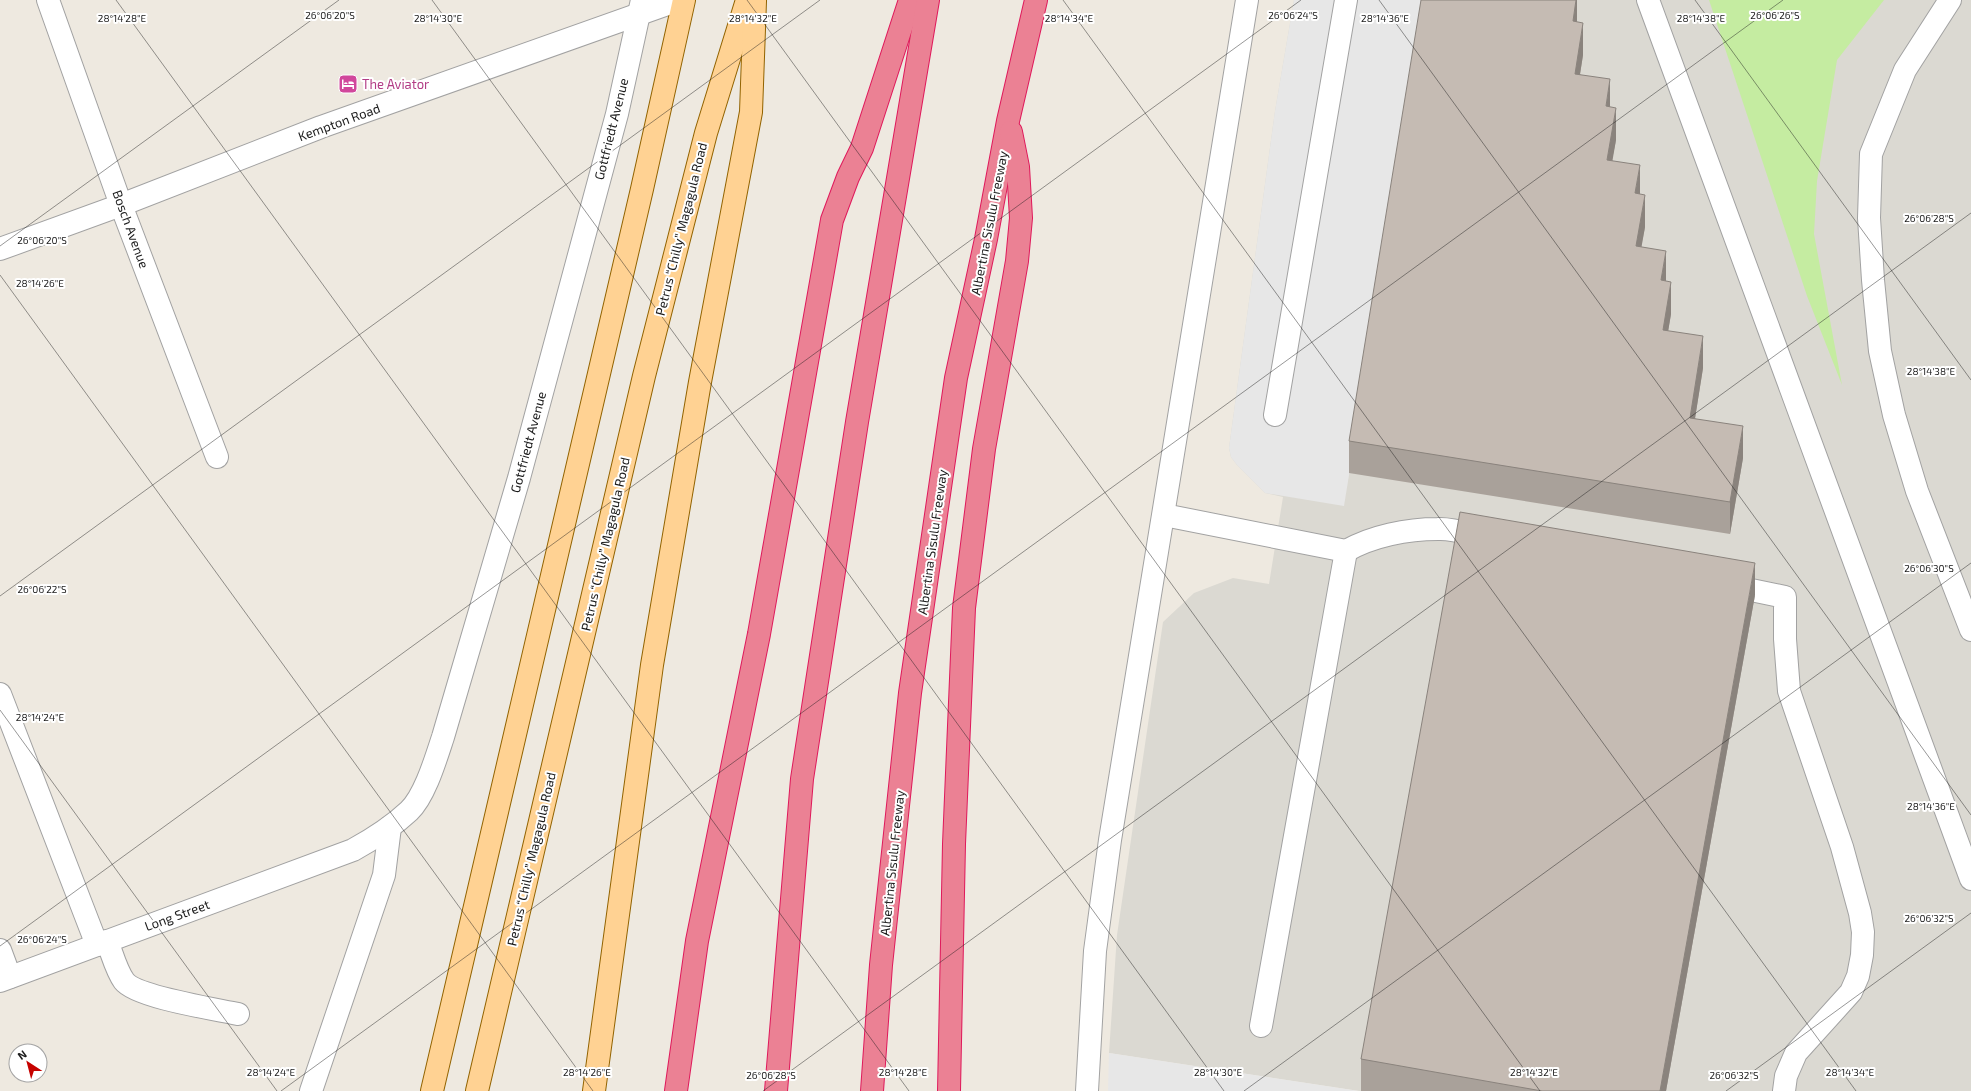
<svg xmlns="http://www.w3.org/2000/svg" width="1971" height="1091" font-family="'Exo 2',sans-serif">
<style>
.airport{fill:#dbd9d2}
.grass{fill:#c5eca1}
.parking{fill:#e7e7e7}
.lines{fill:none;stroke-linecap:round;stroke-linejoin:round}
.minor-casing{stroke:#a2a2a2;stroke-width:24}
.major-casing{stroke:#926300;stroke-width:24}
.highway-casing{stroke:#df195b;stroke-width:24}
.minor{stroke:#fff;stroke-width:22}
.major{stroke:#ffd293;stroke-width:22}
.highway{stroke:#eb8194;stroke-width:22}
.wall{fill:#a9a19a}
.shaded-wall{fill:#8a837d}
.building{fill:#c5bbb3;stroke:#8a837d}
.ticks{fill:none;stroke:#1b1b1b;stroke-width:1;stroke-opacity:0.45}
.labels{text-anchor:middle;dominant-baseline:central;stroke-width:4;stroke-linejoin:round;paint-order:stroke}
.hotel-label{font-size:13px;fill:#b23c85;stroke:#fff;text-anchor:start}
.street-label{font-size:13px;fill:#1b1b1b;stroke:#fff}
.ticks-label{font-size:10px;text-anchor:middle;fill:#1b1b1b;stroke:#fff;stroke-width:4;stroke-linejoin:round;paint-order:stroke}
</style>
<rect width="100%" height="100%" fill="#eee9e0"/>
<path class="airport" d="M 1294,0 L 1971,0 L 1971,1091 L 1359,1091 L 1109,1053 L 1117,935 L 1163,622 L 1194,593 L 1233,578 L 1269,584 L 1283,497 L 1265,493 L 1237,465 L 1231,457 L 1229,448 L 1275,111 Z"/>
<path class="grass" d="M 1709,0 L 1884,0 L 1837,60 L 1817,181 L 1814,234 L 1842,385 L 1807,296 Z"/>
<g class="parking">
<path d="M 1294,0 L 1426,0 L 1344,506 L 1265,493 L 1237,465 L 1231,457 L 1229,448 L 1275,111 Z"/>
<path d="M 1109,1053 L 1359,1091 L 1108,1091 Z"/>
</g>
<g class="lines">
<defs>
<g id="minor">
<path d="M 48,0 L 121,205 L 217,457"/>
<path d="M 1648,0 L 1971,879"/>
<path d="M 1950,0 L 1905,70 L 1871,154 L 1869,218 L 1873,280 L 1880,351 L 1894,415 L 1917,491 L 1971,630"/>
<path d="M 0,249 L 121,205 L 321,127 L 679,0"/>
<path d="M 1275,415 L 1346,0"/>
<path d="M 1164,515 L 1346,551 C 1372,536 1407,529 1438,529 C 1453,528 1472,535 1487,538"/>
<path d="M 1727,585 L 1785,597 L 1785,639 L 1789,691 L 1842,847 L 1860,913 L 1863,932 L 1862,955 L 1858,976 L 1851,992 L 1796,1053 L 1786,1076 L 1784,1091"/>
<path d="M 0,694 L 97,945"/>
<path d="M 107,941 C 112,953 116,970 124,981 C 136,997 215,1009 238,1014"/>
<path d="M 0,950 L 10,977"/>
<path d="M 0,981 L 353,850 C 373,839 392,827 409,811 C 425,796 436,758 443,737 L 519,478 L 617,114 L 642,0"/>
<path d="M 1261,1026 L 1346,551"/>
<path d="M 311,1091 L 384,875 L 390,827"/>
<path d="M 1087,1091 L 1095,951 L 1110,840 L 1247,0"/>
</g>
<g id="major">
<path d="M 432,1091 L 642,189 L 684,0"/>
<path d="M 477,1091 L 644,376 L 706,133 L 747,0"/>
<path d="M 594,1091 L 652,665 L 700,382 L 751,112 L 755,1"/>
</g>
<g id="highway">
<path d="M 676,1091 L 697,941 L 759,634 L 832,220 L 848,177 L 862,148 L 910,0"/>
<path d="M 776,1091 L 802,779 L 857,422 L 928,0"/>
<path d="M 872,1091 L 881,965 L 910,693 L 956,378 L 986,239 L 1008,121 L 1036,0"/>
<path d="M 949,1091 L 954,844 L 964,608 L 984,449 L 1017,261 L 1021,218 L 1018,167 L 1011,132"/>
</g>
</defs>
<use href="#minor" class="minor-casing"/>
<use href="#major" class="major-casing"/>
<use href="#highway" class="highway-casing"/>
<use href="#minor" class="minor"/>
<use href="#major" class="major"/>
<use href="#highway" class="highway"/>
</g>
<g class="wall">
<path d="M 1577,0 L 1577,22 L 1583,55 L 1580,74 L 1610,107 L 1616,140 L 1612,160 L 1640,194 L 1645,227 L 1641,247 L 1666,281 L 1671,314 L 1668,331 L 1703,368 L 1695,418 L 1743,458 L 1730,534 L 1349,473 L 1349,441 Z"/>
<path d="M 1755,595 L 1666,1091 L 1361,1091 L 1361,1059 Z"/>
</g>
<g class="shaded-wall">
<path d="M 1576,0 L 1577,0 L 1577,26 L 1573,21 Z"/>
<path d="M 1583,23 L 1583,55 L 1575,106 L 1575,74 Z"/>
<path d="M 1610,79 L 1610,111 L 1606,106 Z"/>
<path d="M 1616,108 L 1616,140 L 1607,192 L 1607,160 Z"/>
<path d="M 1640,165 L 1640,197 L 1635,193 Z"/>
<path d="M 1645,195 L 1645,227 L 1636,278 L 1636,246 Z"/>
<path d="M 1666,251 L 1666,283 L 1661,280 Z"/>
<path d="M 1671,282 L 1671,314 L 1663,362 L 1663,330 Z"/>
<path d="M 1703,336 L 1703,368 L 1690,450 L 1690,418 Z"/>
<path d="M 1743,426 L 1743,458 L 1730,534 L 1730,502 Z"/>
<path d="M 1755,563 L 1755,595 L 1666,1091 L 1660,1091 Z"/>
</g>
<g class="building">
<path d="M 1421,0 L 1576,0 L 1573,21 L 1583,23 L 1575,74 L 1610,79 L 1606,106 L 1616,108 L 1607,160 L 1640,165 L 1635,193 L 1645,195 L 1636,246 L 1666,251 L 1661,280 L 1671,282 L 1663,330 L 1703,336 L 1690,418 L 1743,426 L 1730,502 L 1349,441 Z"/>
<path d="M 1460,512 L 1755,563 L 1660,1091 L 1542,1091 L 1361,1059 Z"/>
</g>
<path class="ticks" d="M 116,0 L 909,1091M 432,0 L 1224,1091M 747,0 L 1540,1091M 1063,0 L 1856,1091M 1379,0 L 1971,815M 1695,0 L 1971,380M 0,246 L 339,0M 0,275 L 593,1091M 0,596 L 820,0M 0,710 L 277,1091M 0,946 L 1301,0M 281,1091 L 1783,0M 763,1091 L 1971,213M 1244,1091 L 1971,563M 1726,1091 L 1971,913"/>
<defs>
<symbol id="hotel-square" viewBox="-11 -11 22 22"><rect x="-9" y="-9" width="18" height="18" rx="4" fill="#d1479c" stroke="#fff"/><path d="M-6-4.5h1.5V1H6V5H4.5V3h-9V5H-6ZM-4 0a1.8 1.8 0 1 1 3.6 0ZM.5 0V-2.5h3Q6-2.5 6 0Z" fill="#fff"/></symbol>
</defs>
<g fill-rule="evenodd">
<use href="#hotel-square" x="337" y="73" width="22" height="22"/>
</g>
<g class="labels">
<g class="hotel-label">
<text x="362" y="84">The Aviator</text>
</g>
<g class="street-label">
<text transform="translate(339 122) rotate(-20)">Kempton Road</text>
<text transform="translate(611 129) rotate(-76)">Gottfriedt Avenue</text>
<text transform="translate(989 223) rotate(-79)">Albertina Sisulu Freeway</text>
<text transform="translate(131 229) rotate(70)">Bosch Avenue</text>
<text transform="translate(681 229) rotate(-76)">Petrus “Chilly” Magagula Road</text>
<text transform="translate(528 442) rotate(-75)">Gottfriedt Avenue</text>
<text transform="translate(932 542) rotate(-82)">Albertina Sisulu Freeway</text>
<text transform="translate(605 544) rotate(-77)">Petrus “Chilly” Magagula Road</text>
<text transform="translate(531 859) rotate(-77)">Petrus “Chilly” Magagula Road</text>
<text transform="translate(892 863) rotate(-84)">Albertina Sisulu Freeway</text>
<text transform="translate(177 915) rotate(-20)">Long Street</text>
</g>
</g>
<g class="ticks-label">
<text x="330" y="19">26°06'20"S</text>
<text x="1293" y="19">26°06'24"S</text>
<text x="1775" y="19">26°06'26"S</text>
<text x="122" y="22">28°14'28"E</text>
<text x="438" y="22">28°14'30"E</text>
<text x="753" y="22">28°14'32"E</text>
<text x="1069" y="22">28°14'34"E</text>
<text x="1385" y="22">28°14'36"E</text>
<text x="1701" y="22">28°14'38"E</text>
<text x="1929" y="222">26°06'28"S</text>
<text x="42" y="244">26°06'20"S</text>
<text x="40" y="287">28°14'26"E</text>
<text x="1931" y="375">28°14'38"E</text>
<text x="1929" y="572">26°06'30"S</text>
<text x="42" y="593">26°06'22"S</text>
<text x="40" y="721">28°14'24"E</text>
<text x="1931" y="810">28°14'36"E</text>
<text x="1929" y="922">26°06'32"S</text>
<text x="42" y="943">26°06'24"S</text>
<text x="271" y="1076">28°14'24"E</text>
<text x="587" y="1076">28°14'26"E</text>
<text x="903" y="1076">28°14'28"E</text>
<text x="1218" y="1076">28°14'30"E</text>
<text x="1534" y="1076">28°14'32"E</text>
<text x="1850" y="1076">28°14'34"E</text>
<text x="771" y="1079">26°06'28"S</text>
<text x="1734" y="1079">26°06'32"S</text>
</g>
<g transform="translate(28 1063) rotate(324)"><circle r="19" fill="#ffffff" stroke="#a4a4a4"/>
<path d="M0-3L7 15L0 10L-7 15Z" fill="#c60200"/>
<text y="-6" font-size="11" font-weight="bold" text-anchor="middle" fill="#1b1b1b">N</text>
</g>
</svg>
